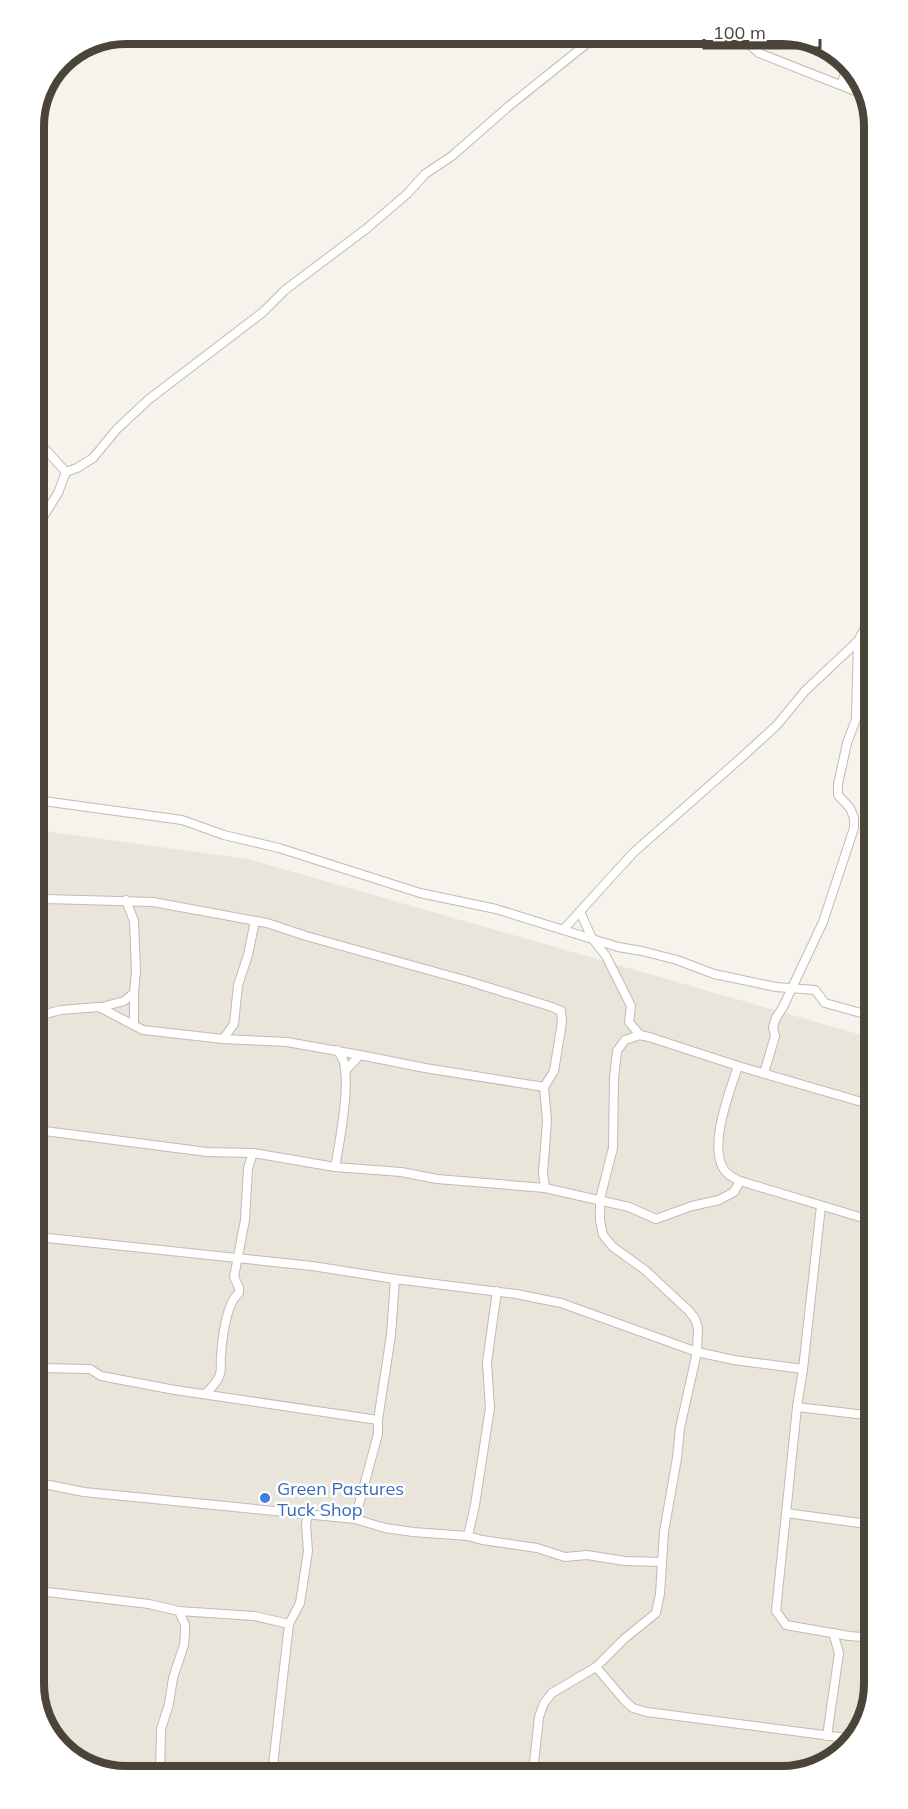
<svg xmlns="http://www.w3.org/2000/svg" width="908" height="1809" font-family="Mulish,sans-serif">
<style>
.residential{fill:#eae5da}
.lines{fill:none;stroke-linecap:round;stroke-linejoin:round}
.minor-casing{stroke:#c2bbae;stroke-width:10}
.minor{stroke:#fff;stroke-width:8}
.shop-dot{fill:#3f7fe0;stroke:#fff;stroke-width:2}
.labels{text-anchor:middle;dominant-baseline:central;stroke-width:5;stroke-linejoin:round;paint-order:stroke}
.shop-label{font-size:18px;fill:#366cbe;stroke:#fff;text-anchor:start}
.rim{fill:none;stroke:#4b4439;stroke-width:8}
</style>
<rect width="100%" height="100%" fill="#f6f3ec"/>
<path class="residential" d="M 36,830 L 248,859 L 872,1038 L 875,1684 L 859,1735 L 818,1769 L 120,1776 L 74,1760 L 40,1719 Z"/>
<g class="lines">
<defs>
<g id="minor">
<path d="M 750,33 L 750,45 L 759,53 L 868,96"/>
<path d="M 841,85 L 848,65"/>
<path d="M 35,438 L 66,472"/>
<path d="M 35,530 L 58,493 L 66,472 L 77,468 L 93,458 L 117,429 L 148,400 L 263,312 L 285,290 L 366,229 L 407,194 L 425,174 L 452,156 L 509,106 L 600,33"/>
<path d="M 36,800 L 182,820 L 224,835 L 279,848 L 420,893 L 496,909 L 618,947 L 642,951 L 677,960 L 714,974 L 776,987 L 815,990 L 825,1003 L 872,1016"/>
<path d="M 37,912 L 38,905 L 46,899 L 153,902 L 267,923 L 306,936 L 468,981 L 552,1007 L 561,1011 L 562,1022 L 554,1071 L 544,1087"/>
<path d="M 580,912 L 592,938 L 606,956 L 631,1006 L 629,1022 L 640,1035"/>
<path d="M 563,930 L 633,853 L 742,757 L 777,725 L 805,691 L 858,641 L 870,618"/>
<path d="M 134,993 L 134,1025"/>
<path d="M 102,1007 L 124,1001 L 134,993 L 136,971 L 134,921 L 126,900"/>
<path d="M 37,1016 L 61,1010 L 99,1007 L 143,1030 L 223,1039 L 287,1042 L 360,1055 L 345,1071"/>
<path d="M 223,1039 L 234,1024 L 238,985 L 248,955 L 255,921"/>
<path d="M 360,1055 L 425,1068 L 544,1087 L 547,1121 L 543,1173 L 545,1188"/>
<path d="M 738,1066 C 730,1091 707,1148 725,1171 C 729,1176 734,1178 740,1181 L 873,1221"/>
<path d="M 764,1073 L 775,1036 L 773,1027 L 776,1018 L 783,1007 L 823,922 L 854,828 L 854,818 L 850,808 L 838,795 L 838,784 L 847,743 L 856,719 L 858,641"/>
<path d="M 37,1130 L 207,1152 L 253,1153 L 335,1167 L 401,1172 L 437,1179 L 545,1188 L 629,1207 L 656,1219 L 692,1206 L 719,1200 L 734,1192 L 740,1181"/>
<path d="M 335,1167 C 340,1141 350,1087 344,1063 C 343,1058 340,1054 337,1050"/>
<path d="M 821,1206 L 803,1369 L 797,1407 L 776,1611 L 786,1625 L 849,1636 L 875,1638"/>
<path d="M 38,1237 L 312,1266 L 395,1279 L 516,1294 L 561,1303 L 697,1352 L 734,1360 L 803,1369"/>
<path d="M 38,1368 L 90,1369 L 101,1376 L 175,1390 L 378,1420"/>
<path d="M 206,1393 C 211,1388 218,1382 220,1374 C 222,1369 220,1361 221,1356 C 222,1340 226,1303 239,1293 L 239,1288 L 234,1277 L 245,1220 L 248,1168 L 253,1153"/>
<path d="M 797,1407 L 874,1416"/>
<path d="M 39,1483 L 84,1492 L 355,1519 L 385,1528 L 413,1532 L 468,1536 L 482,1540 L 537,1548 L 565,1557 L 587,1555 L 625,1561 L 662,1562"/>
<path d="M 786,1513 L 874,1525"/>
<path d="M 355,1519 L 378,1434 L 378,1420 L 391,1335 L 395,1279"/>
<path d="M 468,1536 L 475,1505 L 490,1408 L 487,1362 L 497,1291"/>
<path d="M 39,1591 L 149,1604 L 179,1611 L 254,1616 L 289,1624"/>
<path d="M 596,1667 L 626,1702 L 633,1708 L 647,1712 L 854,1739"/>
<path d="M 827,1736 L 839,1653 L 833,1633"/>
<path d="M 533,1772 L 539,1717 L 544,1703 L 552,1693 L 596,1667 L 624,1639 L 656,1613 L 660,1594 L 664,1532 L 677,1458 L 680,1428 L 697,1352 L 698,1328 L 695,1319 L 689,1311 L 645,1270 L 613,1247 L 603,1235 L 600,1220 L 600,1199 L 613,1148 L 614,1078 L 617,1051 L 625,1040 L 640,1035 L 649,1037 L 738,1066 L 872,1105"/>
<path d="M 272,1774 L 289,1624 L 300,1603 L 308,1551 L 306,1525 L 308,1514"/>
<path d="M 160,1775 L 161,1729 L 169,1704 L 173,1678 L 184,1645 L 185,1633 L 185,1625 L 179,1611"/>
</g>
</defs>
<use href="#minor" class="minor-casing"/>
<use href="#minor" class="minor"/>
</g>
<circle class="shop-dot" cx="265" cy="1498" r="6"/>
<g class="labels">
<g class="shop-label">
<text x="277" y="1488">Green Pastures<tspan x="277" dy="21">Tuck Shop</tspan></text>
</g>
</g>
<path d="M0 0H908V1809H0ZM126 44H782A82 82 0 0 1 864 126V1684A82 82 0 0 1 782 1766H126A82 82 0 0 1 44 1684V126A82 82 0 0 1 126 44Z" fill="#fff" fill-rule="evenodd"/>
<path class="rim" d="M126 44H782A82 82 0 0 1 864 126V1684A82 82 0 0 1 782 1766H126A82 82 0 0 1 44 1684V126A82 82 0 0 1 126 44Z"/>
<path d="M704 39v9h116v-9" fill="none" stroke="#4b4439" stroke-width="3"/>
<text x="713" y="39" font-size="18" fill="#4b4439" stroke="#ffffff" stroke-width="4.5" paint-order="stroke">100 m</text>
</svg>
